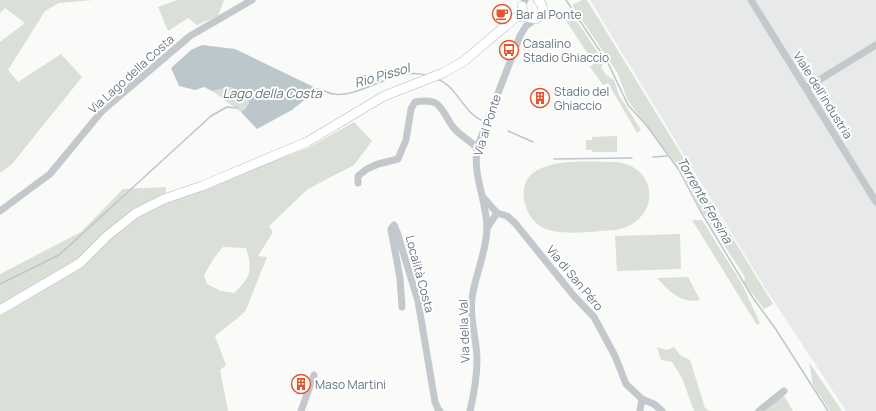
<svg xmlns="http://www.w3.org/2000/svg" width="876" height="411" font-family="Manrope,sans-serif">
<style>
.built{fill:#e8e9e9}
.green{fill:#dadfd7;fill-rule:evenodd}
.water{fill:#bbc7cb}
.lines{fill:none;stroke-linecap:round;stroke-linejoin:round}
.stream{stroke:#bbc7cb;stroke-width:1.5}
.major-casing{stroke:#b5babe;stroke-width:10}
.minor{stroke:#c3c8cc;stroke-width:7}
.major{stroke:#fff;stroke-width:9}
.labels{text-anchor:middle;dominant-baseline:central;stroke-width:4;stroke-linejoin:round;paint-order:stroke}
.poi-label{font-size:12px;fill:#657683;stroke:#fff;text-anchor:start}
.street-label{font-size:12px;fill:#657683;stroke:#fff}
.water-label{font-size:13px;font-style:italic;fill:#60757c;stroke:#fff}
</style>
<rect width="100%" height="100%" fill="#fafaf8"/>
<path class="built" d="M 590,0 L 876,0 L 876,411 L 846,411 L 765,288 Z"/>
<g class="green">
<path d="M 0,0 L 93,0 L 59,3 L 45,11 L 8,70 L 18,82 L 61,54 L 82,77 L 12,164 L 0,173 L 0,42 L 25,23 L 5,8 L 0,13 Z"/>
<path d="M 177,0 L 224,0 L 218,16 L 197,25 L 188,18 L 168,31 L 158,7 Z"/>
<path d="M 582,0 L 587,0 L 773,304 L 764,309 L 744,283 L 745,277 L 700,208 L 681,170 L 628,101 L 617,72 L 572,5 Z"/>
<path d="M 571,16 L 581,27 L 604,62 L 601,67 L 606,75 L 614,80 L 619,95 L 641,130 L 637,133 L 608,83 L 603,85 L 590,67 L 594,63 L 565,19 Z"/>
<path d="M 230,87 L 246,94 L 249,103 L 246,108 L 241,112 L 212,91 Z"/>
<path d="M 354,122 L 372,141 L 354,165 L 308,189 L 269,226 L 273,232 L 258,256 L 267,257 L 245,312 L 215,336 L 226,365 L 220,370 L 228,411 L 0,411 L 0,274 L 81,232 L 123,189 L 166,187 L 165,204 L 310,147 ZM 223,247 L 246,248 C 253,270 251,277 234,293 L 221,291 L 207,284 L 204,275 L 214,258 Z"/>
<path d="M 617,136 L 617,152 L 592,152 L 592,150 L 586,150 L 586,140 L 592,140 L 592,137 Z"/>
<path d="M 617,162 C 661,168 660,222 616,230 C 597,231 564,236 546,229 C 535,225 528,215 525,204 C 513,153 587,162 617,162 Z"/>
<path d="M 692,220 L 702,220 L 742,284 L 760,323 L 757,325 Z"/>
<path d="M 680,234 L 681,269 L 617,271 L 615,236 Z"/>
<path d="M 688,277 L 700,300 C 681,304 669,291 657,278 Z"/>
<path d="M 657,347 L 667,350 L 674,347 L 680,355 L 690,360 L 705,408 L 710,411 L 694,411 L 682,378 L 672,362 L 661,360 Z"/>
<path d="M 809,362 L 842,411 L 830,411 L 813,385 Z"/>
<path d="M 783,394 L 793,411 L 761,411 Z"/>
</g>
<path class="water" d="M 202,45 L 235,49 L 318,89 L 292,110 L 257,129 L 241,112 L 246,108 L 249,103 L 246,94 L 230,87 L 212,91 L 204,87 L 195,90 L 179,86 L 171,68 L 191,50 Z"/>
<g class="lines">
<g class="stream">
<path d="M 566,0 L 608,63 L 628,105 L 647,126 L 679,170 L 701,212 L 753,298 L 775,328 L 828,411"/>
<path d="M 437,79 C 457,86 463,112 481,120"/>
<path d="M 318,89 C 323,90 328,93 333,94 C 361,99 398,64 428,76"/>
<path d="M 508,131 L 533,142"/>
<path d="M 653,157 L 667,156"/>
<path d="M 554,159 L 632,158"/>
<path d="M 0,284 L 59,255 L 211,116 L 227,107 L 237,108"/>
</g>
<defs>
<g id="major">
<path d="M 522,6 L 523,13 L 526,17 L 536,19 C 544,14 545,6 538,0"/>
<path d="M 0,310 L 80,263 L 107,236 L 136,213 L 164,199 L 202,186 L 307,142 L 384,96 L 443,73 L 464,61 L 516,17 L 525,16"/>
</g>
</defs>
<use href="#major" class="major-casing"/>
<g class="minor">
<path d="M 751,0 L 876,202"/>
<path d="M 524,2 L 525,0"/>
<path d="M 806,88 L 876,45"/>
<path d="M 358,183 L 358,176 L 367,169 L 378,164 L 398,159 L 406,140 L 411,109 L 415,102 C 442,97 440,109 453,127 C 460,136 470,140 477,148"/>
<path d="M 483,197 L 497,213"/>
<path d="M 0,211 L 50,174 L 102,111 L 190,36 L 252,0"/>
<path d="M 497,213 L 507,216 L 515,223 L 574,296 L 594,317 L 615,356 L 626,384 L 642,399 L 654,404 L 662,411"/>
<path d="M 487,228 L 497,213"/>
<path d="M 402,307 L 400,278 L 391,229 L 394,225 L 397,232 L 418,301 L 435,402 L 438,409 L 440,411"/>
<path d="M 301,411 L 314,375"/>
<path d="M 470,411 C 474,394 477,377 477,359 C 477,339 469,319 472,298 C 475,275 487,251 487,227 C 486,198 473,178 477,148 L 520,36 L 526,26 L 536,19"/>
<path d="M 640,411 L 642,399"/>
<path d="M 759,411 L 784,391"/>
</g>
<use href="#major" class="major"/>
</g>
<defs>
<symbol id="cafe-ring" viewBox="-11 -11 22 22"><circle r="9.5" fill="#fff" stroke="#e4572e" stroke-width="1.5"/><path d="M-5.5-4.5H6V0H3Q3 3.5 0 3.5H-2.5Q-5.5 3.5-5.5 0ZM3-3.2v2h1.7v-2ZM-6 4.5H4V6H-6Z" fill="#e4572e"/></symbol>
<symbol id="bus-ring" viewBox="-11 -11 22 22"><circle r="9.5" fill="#fff" stroke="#e4572e" stroke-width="1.5"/><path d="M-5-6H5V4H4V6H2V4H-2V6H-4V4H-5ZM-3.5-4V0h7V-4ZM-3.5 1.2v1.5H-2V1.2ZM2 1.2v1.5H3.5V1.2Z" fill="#e4572e"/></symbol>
<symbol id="building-ring" viewBox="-11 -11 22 22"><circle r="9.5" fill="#fff" stroke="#e4572e" stroke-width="1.5"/><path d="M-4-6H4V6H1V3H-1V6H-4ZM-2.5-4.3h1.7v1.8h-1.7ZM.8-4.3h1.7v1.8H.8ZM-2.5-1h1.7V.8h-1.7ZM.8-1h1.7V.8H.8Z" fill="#e4572e"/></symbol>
</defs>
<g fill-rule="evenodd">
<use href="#cafe-ring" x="491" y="3" width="22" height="22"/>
<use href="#bus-ring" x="498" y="39" width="22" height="22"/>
<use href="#building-ring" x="529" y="87" width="22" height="22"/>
<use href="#building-ring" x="290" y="373" width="22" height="22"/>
</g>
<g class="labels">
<g class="poi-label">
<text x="516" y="14">Bar al Ponte</text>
<text x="523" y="43">Casalino<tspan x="523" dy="14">Stadio Ghiaccio</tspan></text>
<text x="554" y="91">Stadio del<tspan x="554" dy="14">Ghiaccio</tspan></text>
<text x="315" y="384">Maso Martini</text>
</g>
<g class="street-label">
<text transform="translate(131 74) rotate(-42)">Via Lago della Costa</text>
<text transform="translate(823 95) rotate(58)">Viale dell'industria</text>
<text transform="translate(487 125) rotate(-72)">Via al Ponte</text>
<text transform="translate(420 274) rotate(75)">Località Costa</text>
<text transform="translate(575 278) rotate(50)">Via di San Péro</text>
<text transform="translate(464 331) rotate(-92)">Via della Val</text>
</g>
<g class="water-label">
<text transform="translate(382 75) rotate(-16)">Rio Pissol</text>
<text x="272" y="93">Lago della Costa</text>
<text transform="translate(705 200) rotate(60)">Torrente Fersina</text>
</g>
</g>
</svg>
